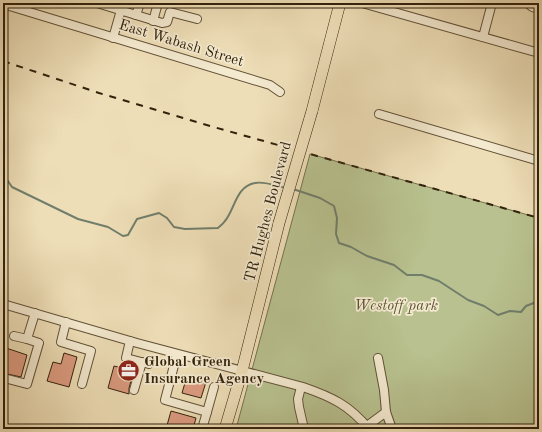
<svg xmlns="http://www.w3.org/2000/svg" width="542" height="432" font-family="'Old Standard TT',serif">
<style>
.green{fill:#b8c18f;stroke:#75724e}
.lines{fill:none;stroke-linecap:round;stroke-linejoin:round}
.stream{stroke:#707e6b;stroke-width:2}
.building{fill:#dc9b80;stroke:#32220c}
.minor-casing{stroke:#615137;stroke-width:10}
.major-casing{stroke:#32220c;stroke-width:12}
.minor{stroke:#f4ead0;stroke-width:8}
.major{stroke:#eedeb7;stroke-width:11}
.rail{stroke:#32220c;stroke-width:2;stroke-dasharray:7 7;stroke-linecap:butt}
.major-bridge-casing{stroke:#32220c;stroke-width:12;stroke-linecap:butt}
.major-bridge{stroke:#eedeb7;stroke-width:11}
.labels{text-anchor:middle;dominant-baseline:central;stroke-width:3.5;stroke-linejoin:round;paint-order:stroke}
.street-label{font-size:15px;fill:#32220c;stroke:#f4ead0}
.park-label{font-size:15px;font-style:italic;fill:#5a5233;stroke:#f4ead0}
.poi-label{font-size:15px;font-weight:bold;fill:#32220c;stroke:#f4ead0;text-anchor:start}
</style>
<rect width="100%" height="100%" fill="#eedeb7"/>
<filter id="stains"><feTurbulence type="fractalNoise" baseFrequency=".005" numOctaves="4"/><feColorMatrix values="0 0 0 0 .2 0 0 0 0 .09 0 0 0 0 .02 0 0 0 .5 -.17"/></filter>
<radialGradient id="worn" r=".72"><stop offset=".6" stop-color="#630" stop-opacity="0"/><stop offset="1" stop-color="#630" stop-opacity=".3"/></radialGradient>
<path class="green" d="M 310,154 L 539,218 L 539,429 L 236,429 Z"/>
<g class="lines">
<g class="stream">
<path d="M 3,174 L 12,187 L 78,219 L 108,227 L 123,236 L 128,235 L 137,219 L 159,213 L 167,218 L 174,227 L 185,229 L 218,228 C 220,226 223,224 225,221 C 235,209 236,186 255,183 C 264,181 277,186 286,188"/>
<path d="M 293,189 L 320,198 L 334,206 L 337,218 L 336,234 L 339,243 L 351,247 L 367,256 L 394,265 L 407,275 L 422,275 L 439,281 L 468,300 L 484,306 L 498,315 L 510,311 L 521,312 L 526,306 L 539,301"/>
</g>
</g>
<g class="building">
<path d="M 6,348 L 27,355 L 21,377 L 3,373 L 3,358 Z"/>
<path d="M 64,353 L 77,357 L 69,387 L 47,381 L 53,362 L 61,364 Z"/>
<path d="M 114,366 L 134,371 L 129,388 L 129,394 L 108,388 Z"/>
<path d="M 187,376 L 206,382 L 201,398 L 182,393 Z"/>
<path d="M 171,411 L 196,418 L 193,429 L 166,429 Z"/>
</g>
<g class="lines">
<defs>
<g id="minor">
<path d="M 97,3 L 162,23 L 167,22 L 170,12 L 197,19"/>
<path d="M 362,3 L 539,53"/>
<path d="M 528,3 C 531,7 534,9 539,7"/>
<path d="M 3,4 L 270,85 L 280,92"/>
<path d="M 136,15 L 140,3"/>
<path d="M 153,21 L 158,3"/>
<path d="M 483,37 L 492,3"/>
<path d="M 113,38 L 123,3"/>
<path d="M 379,114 L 539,161"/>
<path d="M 3,304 L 137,343 L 303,387 C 332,397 349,405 369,429"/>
<path d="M 66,322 L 61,342 L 91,351 L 82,384"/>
<path d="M 14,336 L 27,339"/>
<path d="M 130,341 L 126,358 L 149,364"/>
<path d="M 177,354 L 165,400 L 207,412 L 202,429"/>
<path d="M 378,358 L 384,390 L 386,412 L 392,429"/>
<path d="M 4,378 L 27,384 L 39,343 L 27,339 L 35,313"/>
<path d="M 301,387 L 298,399 L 299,407 L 304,429"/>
<path d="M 134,390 L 142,362"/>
<path d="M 207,412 L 214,387"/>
<path d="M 367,426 L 386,412"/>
</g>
<g id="major">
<path d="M 312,111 L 340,3"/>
<path d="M 225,429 L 242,371 L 279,223"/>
</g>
</defs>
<use href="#minor" class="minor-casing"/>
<use href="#major" class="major-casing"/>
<use href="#minor" class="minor"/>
<use href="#major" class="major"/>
<path class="rail" d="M 3,61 L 99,93 L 210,126 L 539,218"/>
<defs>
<path id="major-bridge" d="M 279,223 L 312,111"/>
</defs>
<use href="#major-bridge" class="major-bridge-casing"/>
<use href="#major-bridge" class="major-bridge"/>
</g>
<defs>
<symbol id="office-disc" viewBox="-11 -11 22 22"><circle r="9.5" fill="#8f2418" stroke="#f4ead0"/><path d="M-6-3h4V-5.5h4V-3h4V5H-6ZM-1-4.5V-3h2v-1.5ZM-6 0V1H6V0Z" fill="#fff"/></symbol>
</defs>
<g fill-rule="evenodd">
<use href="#office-disc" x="116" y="358" width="25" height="25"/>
</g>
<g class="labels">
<g class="street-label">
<text transform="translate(181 44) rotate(17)">East Wabash Street</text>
<text transform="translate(269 212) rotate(-75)">TR Hughes Boulevard</text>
</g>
<g class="park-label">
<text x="396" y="306">Westoff park</text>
</g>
<g class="poi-label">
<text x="144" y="362">Global Green<tspan x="144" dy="17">Insurance Agency</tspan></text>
</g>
</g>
<rect width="542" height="432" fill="none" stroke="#eedeb7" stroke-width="16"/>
<rect x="4" y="4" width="534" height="424" fill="none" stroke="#32220c" stroke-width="2"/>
<rect x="8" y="8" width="526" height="416" fill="none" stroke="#32220c"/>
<rect width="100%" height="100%" filter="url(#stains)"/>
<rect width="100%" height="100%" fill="url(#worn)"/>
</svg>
